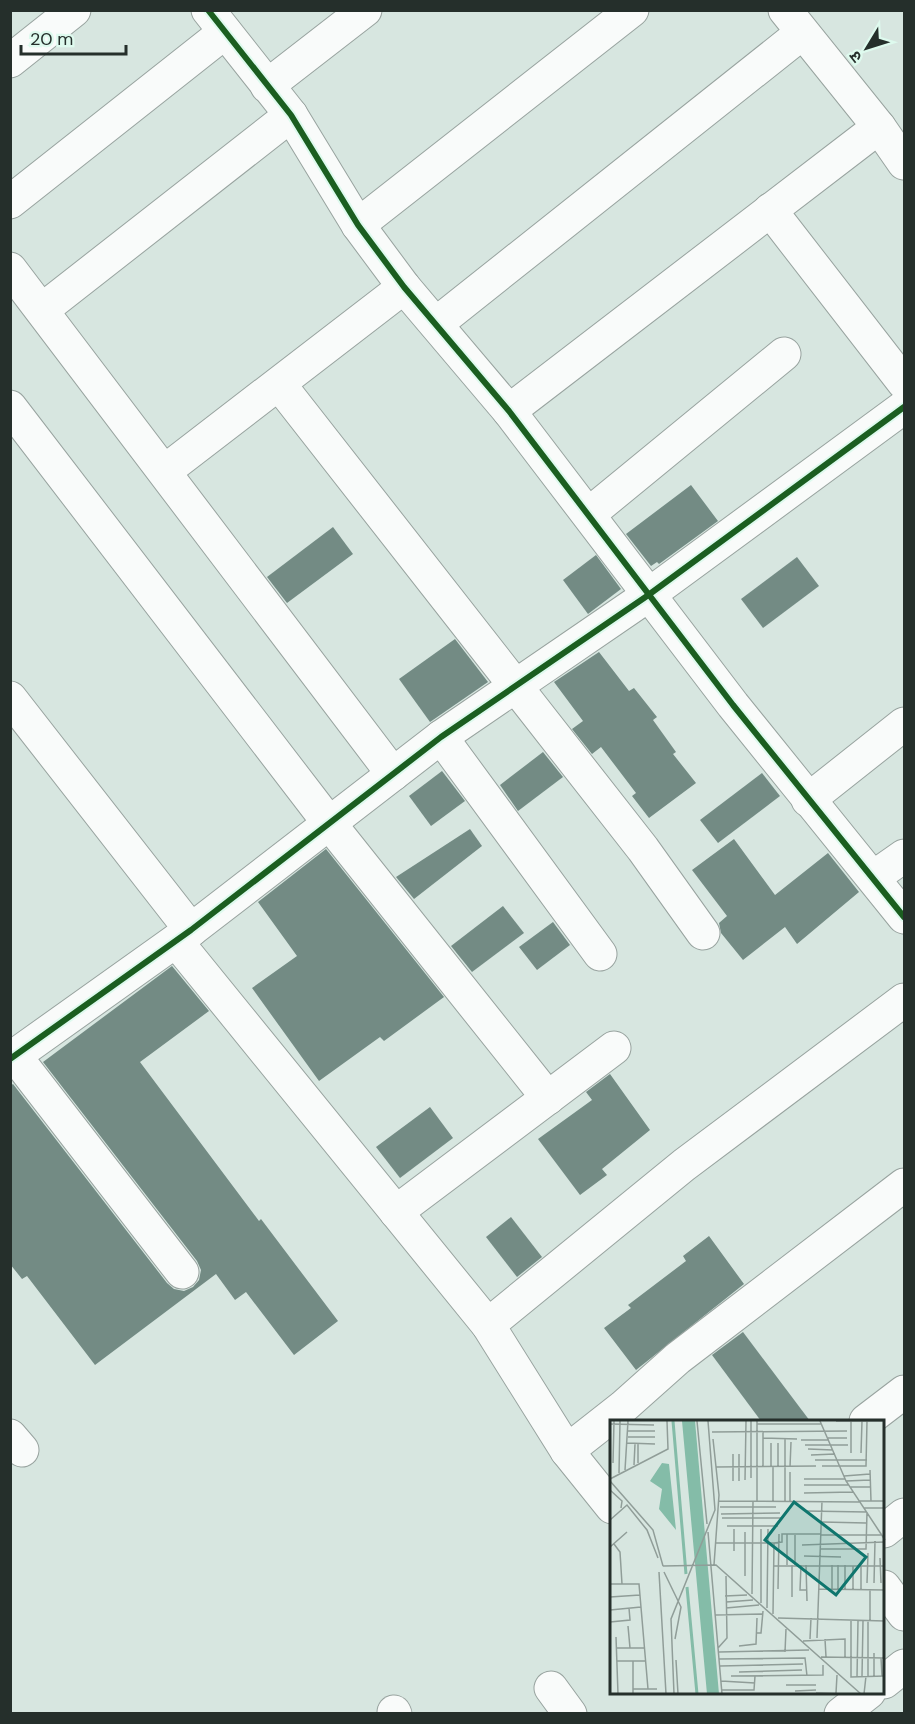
<svg xmlns="http://www.w3.org/2000/svg" width="915" height="1724" font-family="'DM Sans','Noto Sans Devanagari',sans-serif">
<style>
.building{fill:#738b84}
.lines{fill:none;stroke-linecap:round;stroke-linejoin:round}
.minor-casing{stroke:#98a39f;stroke-width:35}
.minor{stroke:#f9fbfa;stroke-width:33}
.cycleway-casing{stroke:#defaee;stroke-width:10}
.cycleway{stroke:#1b5e20;stroke-width:6}
.inset-river{fill:none;stroke:#84bca8;stroke-width:3}
.inset-road{fill:none;stroke:#909d98;stroke-width:1.5}
.view{fill:#0f766e;fill-opacity:0.15;stroke:#0f766e;stroke-width:3}
.inset-edge{fill:none;stroke:#252f2b;stroke-width:3}
</style>
<rect width="100%" height="100%" fill="#d7e6e0"/>
<g class="building">
<path d="M 691,485 L 718,521 L 659,564 L 657,562 L 651,566 L 626,534 Z"/>
<path d="M 333,527 L 353,554 L 287,603 L 267,577 Z"/>
<path d="M 596,555 L 621,589 L 588,614 L 563,580 Z"/>
<path d="M 797,557 L 819,586 L 763,628 L 741,599 Z"/>
<path d="M 455,639 L 488,682 L 430,722 L 399,679 Z"/>
<path d="M 599,652 L 629,691 L 634,688 L 657,717 L 653,720 L 676,752 L 673,754 L 696,783 L 649,818 L 632,796 L 636,793 L 601,747 L 592,754 L 572,729 L 583,721 L 554,682 Z"/>
<path d="M 543,752 L 563,777 L 518,811 L 500,785 Z"/>
<path d="M 442,771 L 465,801 L 431,826 L 409,796 Z"/>
<path d="M 762,773 L 780,796 L 718,843 L 700,820 Z"/>
<path d="M 470,829 L 482,846 L 414,899 L 396,877 Z"/>
<path d="M 734,839 L 775,895 L 828,853 L 859,892 L 797,944 L 785,927 L 743,960 L 721,933 L 719,923 L 727,916 L 692,870 Z"/>
<path d="M 326,849 L 444,997 L 384,1041 L 380,1037 L 319,1081 L 252,988 L 297,956 L 258,902 Z"/>
<path d="M 503,906 L 524,933 L 472,972 L 451,946 Z"/>
<path d="M 553,922 L 570,945 L 537,970 L 519,947 Z"/>
<path d="M 172,966 L 209,1011 L 140,1062 L 259,1221 L 261,1219 L 338,1321 L 294,1355 L 246,1292 L 235,1300 L 216,1274 L 95,1365 L 27,1276 L 22,1279 L 10,1264 L 10,1086 L 13,1084 L 167,1283 L 174,1289 L 184,1291 L 193,1287 L 199,1280 L 201,1270 L 197,1261 L 43,1062 Z"/>
<path d="M 610,1074 L 650,1130 L 602,1169 L 607,1175 L 580,1195 L 538,1139 L 592,1100 L 586,1092 Z"/>
<path d="M 430,1107 L 453,1138 L 400,1178 L 376,1147 Z"/>
<path d="M 511,1217 L 542,1257 L 517,1277 L 486,1237 Z"/>
<path d="M 709,1236 L 744,1284 L 636,1370 L 604,1328 L 631,1308 L 628,1305 L 686,1261 L 683,1256 Z"/>
<path d="M 743,1332 L 810,1421 L 761,1421 L 712,1355 Z"/>
</g>
<g class="lines">
<defs>
<g id="minor">
<path d="M 208,10 L 291,115 L 358,225 L 404,287 L 509,411 L 733,705 L 904,917"/>
<path d="M 785,10 L 879,127 L 904,163"/>
<path d="M 10,61 L 74,10"/>
<path d="M 267,86 L 365,10"/>
<path d="M 10,202 L 225,32"/>
<path d="M 770,210 L 904,383"/>
<path d="M 358,225 L 632,10"/>
<path d="M 10,269 L 393,774"/>
<path d="M 42,310 L 291,115"/>
<path d="M 436,324 L 802,33"/>
<path d="M 279,384 L 643,849 L 703,933"/>
<path d="M 10,407 L 329,823 L 548,1098"/>
<path d="M 509,411 L 879,127"/>
<path d="M 165,471 L 404,287"/>
<path d="M 589,514 L 784,354"/>
<path d="M 10,698 L 191,930"/>
<path d="M 441,737 L 600,954"/>
<path d="M 808,800 L 904,724"/>
<path d="M 874,877 L 904,856"/>
<path d="M 176,941 L 488,1325 L 567,1451 L 612,1507"/>
<path d="M 15,1056 L 182,1272"/>
<path d="M 10,1059 L 191,930 L 441,737 L 647,596 L 904,407"/>
<path d="M 396,1212 L 614,1048"/>
<path d="M 488,1325 L 684,1165 L 904,1000"/>
<path d="M 866,1421 L 904,1392"/>
<path d="M 10,1436 L 22,1450"/>
<path d="M 567,1451 L 623,1407 L 678,1358 L 904,1185"/>
<path d="M 884,1531 L 904,1515"/>
<path d="M 884,1587 L 904,1614"/>
<path d="M 884,1682 L 904,1666"/>
<path d="M 551,1688 L 570,1714"/>
<path d="M 394,1712 L 395,1714"/>
<path d="M 841,1714 L 869,1692"/>
</g>
</defs>
<use href="#minor" class="minor-casing"/>
<use href="#minor" class="minor"/>
<defs>
<g id="cycleway">
<path d="M 208,10 L 291,115 L 358,225 L 404,287 L 509,411 L 733,705 L 904,917"/>
<path d="M 10,1059 L 191,930 L 441,737 L 647,596 L 904,407"/>
</g>
</defs>
<use href="#cycleway" class="cycleway-casing"/>
<use href="#cycleway" class="cycleway"/>
</g>
<g transform="translate(610 1420)">
<rect width="274" height="274" fill="#d7e6e0"/>
<path d="M 72,1 L 85,1 L 109,274 L 97,274 ZM 52,43 L 59,44 L 66,110 L 49,89 L 52,69 L 40,61 Z" fill="#84bca8"/>
<path class="inset-river" d="M 63,1 L 76,154M 77,167 L 87,274"/>
<path class="inset-road" d="M 87,1 L 97,104M 210,1 L 236,61 L 275,120M 226,1 L 275,1M 0,4 L 44,5M 147,4 L 211,4M 18,11 L 45,11M 102,12 L 237,11M 18,17 L 45,17M 153,18 L 187,19M 218,18 L 237,18M 103,19 L 109,75 L 104,145M 191,20 L 219,20M 17,23 L 45,24M 195,25 L 238,25M 198,29 L 223,30M 241,33 L 241,1M 251,33 L 252,1M 123,34 L 123,61M 129,34 L 129,61M 201,35 L 225,34M 205,40 L 257,40M 3,43 L 4,1M 28,43 L 28,24M 24,45 L 25,24M 212,46 L 256,46 L 257,1M 106,47 L 206,46M 153,47 L 153,12M 161,47 L 161,23M 168,47 L 168,23M 180,47 L 181,22M 15,50 L 18,1M 260,50 L 261,81M 9,53 L 10,1M 234,56 L 260,54M 141,58 L 141,1M 0,59 L 58,29 L 57,1M 194,59 L 235,59M 135,60 L 136,1M 0,61 L 43,110 L 53,146M 236,61 L 260,60M 194,65 L 239,65M 240,67 L 261,67M 0,70 L 12,81 L 11,88M 194,73 L 243,72M 109,81 L 250,82M 147,81 L 147,1M 163,81 L 163,47M 175,81 L 175,19M 180,81 L 180,52M 249,81 L 275,81M 110,87 L 166,87M 254,88 L 275,88M 195,91 L 257,92M 111,94 L 170,93M 112,98 L 172,98M 0,100 L 17,85 L 37,110 L 48,138M 212,102 L 256,103M 117,106 L 168,106M 124,109 L 124,131M 98,112 L 112,274M 177,114 L 177,145M 211,115 L 271,115M 106,123 L 164,123 L 172,122 L 172,114 L 211,114M 4,124 L 10,132 L 12,164M 192,125 L 275,122M 0,127 L 17,112M 211,129 L 256,129 L 257,92M 194,136 L 231,137M 270,138 L 271,163M 185,145 L 185,115M 191,145 L 190,170 L 196,170M 196,145 L 197,181M 228,145 L 228,170M 53,146 L 106,145 L 251,274M 163,146 L 275,146M 49,152 L 56,274M 54,152 L 71,187 L 65,219M 135,156 L 135,112M 257,163 L 258,133M 264,163 L 265,121M 0,164 L 29,164 L 38,269M 168,169 L 169,114M 209,169 L 275,170M 222,170 L 222,145M 235,170 L 235,145M 243,170 L 243,146M 251,170 L 251,146M 142,174 L 143,81M 115,176 L 137,175M 0,177 L 30,175M 182,177 L 182,145M 116,182 L 143,180M 151,183 L 151,109M 116,188 L 149,185M 157,188 L 158,109M 0,190 L 31,187M 163,194 L 164,123M 105,195 L 152,194M 168,198 L 275,201M 241,201 L 241,257 L 275,256M 260,201 L 260,170M 0,202 L 20,200 L 19,188M 18,206 L 20,228M 147,213 L 151,213 L 153,191M 6,217 L 8,274M 207,218 L 212,81M 200,219 L 201,198M 215,219 L 216,237M 193,221 L 235,219 L 235,237M 129,226 L 146,224 L 147,198M 7,228 L 34,228M 108,228 L 117,218 L 116,156M 109,232 L 199,230M 175,232 L 176,209M 211,237 L 275,238M 271,238 L 272,256M 109,239 L 195,238 L 197,256M 66,240 L 68,274M 7,241 L 35,241M 23,241 L 23,274M 110,246 L 193,244M 129,252 L 192,250M 121,256 L 213,255 L 213,245M 252,256 L 253,201M 258,256 L 258,201M 264,256 L 264,233M 247,257 L 248,201M 111,261 L 145,263M 176,265 L 206,265M 23,269 L 47,269M 112,270 L 144,270 L 145,256M 185,271 L 206,270M 206,273 L 236,274M 226,273 L 227,255M 64,274 L 61,199 L 105,90 L 98,1M 254,274 L 256,256"/>
<path class="view" d="M 184,82 L 256,137 L 226,175 L 155,120 Z"/>
<rect width="274" height="274" class="inset-edge"/>
</g>
<rect width="915" height="1724" fill="none" stroke="#252f2b" stroke-width="24"/>
<g transform="translate(867 48) rotate(232)" stroke="#defaee" stroke-width="4.5" paint-order="stroke">
<path d="M0-4.5L10 22L0 15L-10 22Z" fill="#252f2b"/>
<text y="-9" font-size="16" font-weight="bold" text-anchor="middle" fill="#252f2b">उ</text>
</g>
<path d="M21 45v9h105v-9" fill="none" stroke="#252f2b" stroke-width="3"/>
<text x="30" y="45" font-size="18" fill="#252f2b" stroke="#defaee" stroke-width="4.5" paint-order="stroke">20 m</text>
</svg>
